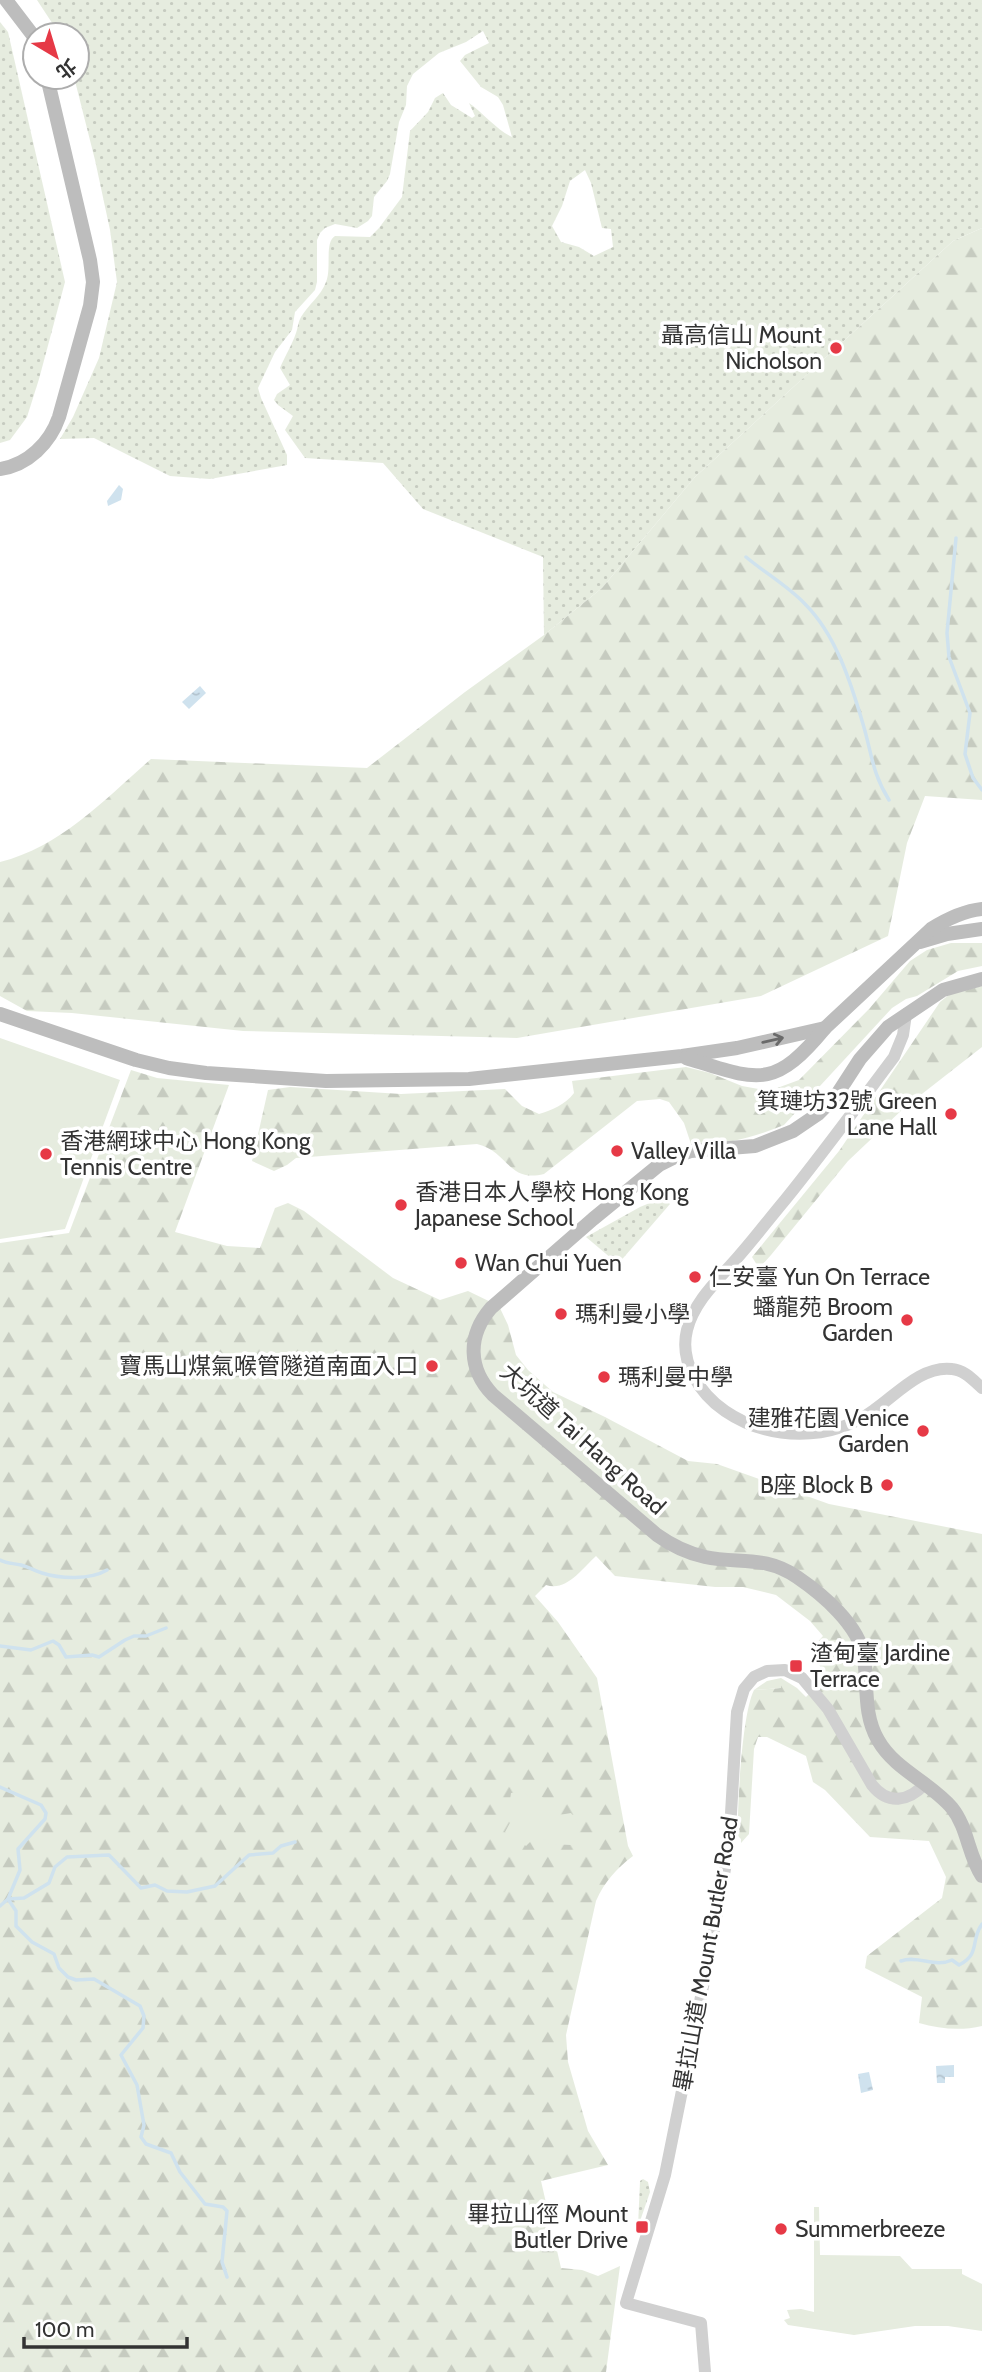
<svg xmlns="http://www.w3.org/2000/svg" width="982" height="2372" viewBox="0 0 982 2372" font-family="Cabin,'Noto Sans TC',sans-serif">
<defs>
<pattern id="grass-dots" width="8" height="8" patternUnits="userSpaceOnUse" patternTransform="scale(1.75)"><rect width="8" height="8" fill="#e6ecdf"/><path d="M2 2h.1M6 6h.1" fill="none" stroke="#c6cbc0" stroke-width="1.8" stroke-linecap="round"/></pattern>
<pattern id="forest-firs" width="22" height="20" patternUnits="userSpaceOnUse" patternTransform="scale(1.75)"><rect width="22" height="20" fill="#e6ecdf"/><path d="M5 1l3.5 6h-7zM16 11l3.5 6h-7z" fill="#c6cbc0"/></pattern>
<pattern id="water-ripples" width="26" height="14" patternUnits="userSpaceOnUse" patternTransform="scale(1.75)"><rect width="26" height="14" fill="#cfe2ee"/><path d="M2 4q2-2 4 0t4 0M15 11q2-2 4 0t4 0" fill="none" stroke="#b2c2cd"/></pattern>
</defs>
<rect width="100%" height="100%" fill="#fff"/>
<g fill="url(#grass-dots)" fill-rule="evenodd">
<path d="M37 0H982V228L953 241 695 477 602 588 544 635 543 557 423 509 383 463 305 458 285 430 293 416 278 405 274 400 277 394 290 385 280 368C285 356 292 345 296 333 298 328 298 322 301 317 308 305 321 296 326 282 332 268 324 243 335 236L370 237 379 228 402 197 410 131 428 112 435 98 443 93 451 105 472 118 475 116 469 103C482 112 498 131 512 137L503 105 498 97 481 87 460 61 465 55 489 43 483 31 466 42 439 53 413 74 407 86 406 105 399 122 390 174 387 181 374 197 372 216 368 221 357 228 335 224 325 228 320 233 317 240V282L315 290 295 312 292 330 275 352 258 388 261 398 287 455V465L210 479 170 476 94 438 60 439 73 417 99 358 117 282 110 230 95 160 74 77H77V35H60ZM585 170 591 183 602 228 611 229 613 247 594 256 579 247 561 242 552 226 562 206 570 181Z"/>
<polygon points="0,22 8,32 65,282 39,379 27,417 10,440 0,443"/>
<polygon points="662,1198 670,1204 618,1264 586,1237 640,1207"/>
<polygon points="643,2179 648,2182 650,2192 638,2227 640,2181"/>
</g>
<g fill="url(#forest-firs)">
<path d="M982 228V800L925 796 907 843 888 936 761 996 517 1038 243 1031 72 1013 27 1011 0 996V862C61 847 105 799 151 759L367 768 465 692 544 635 602 588 695 477 953 241Z"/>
<path d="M951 943H982V966L958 971 917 996 906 999 892 1008 784 1125C754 1137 724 1146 691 1144L684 1123 669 1102 660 1099 637 1101 544 1174C508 1183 508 1151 477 1144L296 1158 287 1165 274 1171 252 1161 268 1090 290 1087 401 1094 505 1089 522 1106 539 1114C552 1110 565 1105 574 1093L572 1081 686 1067 710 1073 742 1086 769 1091 799 1080 869 1009 910 961 927 950Z"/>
<polygon points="982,986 982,1047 904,1108 848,1161 771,1255 763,1264 757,1265 752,1257 839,1151 940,1002 950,994"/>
<path d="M131 1070 157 1078 229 1085 175 1232 227 1246 260 1248 275 1208 288 1203 304 1211 393 1278 440 1300 468 1291 499 1306 508 1325 516 1355 528 1370 553 1392 605 1417 688 1461 717 1464 829 1504 982 1534V2026C961 2031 940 2029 919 2023L922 1997 865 1968 867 1956 942 1898 946 1877 929 1841 870 1837 825 1790 813 1782 806 1756 767 1737H758L754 1749 749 1834 741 1843V1839L738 1836C737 1808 742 1713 754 1690L780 1688 781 1678 797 1688 806 1697 825 1678 812 1648 823 1636 810 1621 776 1595 743 1587H715L615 1576 596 1556C582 1569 566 1592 546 1585L535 1596 558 1622 597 1678 628 1846 633 1856C616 1869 605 1881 596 1901L566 2035 568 2062 588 2131 608 2165 541 2181 561 2268 582 2270 598 2276 620 2266 606 2372H0V1243L69 1233Z"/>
</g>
<g fill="#e6ecdf">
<polygon points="0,1038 120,1080 65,1229 0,1239"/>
<polygon points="781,1678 781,1688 754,1690 767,1681"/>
<path d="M518 1792 524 1793 535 1801 542 1797 557 1807 559 1815 571 1813C580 1825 580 1833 571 1845L549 1844 545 1839 538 1844 532 1840 526 1846 520 1840H513L505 1832 513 1817 510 1800 511 1793Z"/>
<polygon points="814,2207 819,2207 820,2255 900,2256 912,2269 962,2269 962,2274 982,2284 982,2331 948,2326 915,2326 854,2335 788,2325 784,2320 790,2318 787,2310 801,2309 814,2312"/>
</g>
<g fill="url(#water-ripples)">
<polygon points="119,485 123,489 121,500 108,506 107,501"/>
<polygon points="200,686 206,693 189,709 182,702"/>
<polygon points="954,2065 954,2077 945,2077 945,2083 937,2083 936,2066"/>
<polygon points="869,2072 873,2090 861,2093 858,2074"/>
</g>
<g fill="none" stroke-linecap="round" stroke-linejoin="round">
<g stroke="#cfe2ee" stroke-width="3.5">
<polyline points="956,538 947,633 949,657 970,713 965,754 973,778 982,790"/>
<path d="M746 557C765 573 788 586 805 604 836 635 851 683 863 724 872 754 872 773 889 800"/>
<path d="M0 1560C7 1564 13 1563 21 1565 29 1567 35 1571 42 1573 61 1579 90 1580 107 1570"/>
<polyline points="0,1646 31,1650 53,1641 59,1645 66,1657 92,1655 99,1657 125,1640 134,1636 146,1636 166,1628"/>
<polyline points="0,1787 41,1805 46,1813 45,1819 18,1849 20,1870 8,1899 16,1911 16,1926 32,1942 54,1954 59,1968 68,1977 76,1980 94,1979 140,2006 144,2016 143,2028 121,2055 137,2085 144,2125 141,2137 146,2144 171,2153 180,2172 205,2204 223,2207 227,2211 222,2262 227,2277"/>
<polyline points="0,1906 8,1899 24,1898 49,1883 55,1867 67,1857 109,1855 141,1888 155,1885 167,1891 187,1892 215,1886 249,1855 273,1853 281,1846 295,1842"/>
<path d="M901 1961C918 1955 935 1968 952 1960L959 1965C981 1954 970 1940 982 1924"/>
</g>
<g stroke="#d0d0d0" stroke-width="12">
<path d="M906 1014 903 1035 894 1057C858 1105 823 1153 785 1200 769 1219 754 1239 738 1257 719 1279 694 1301 687 1330 679 1362 700 1394 725 1411 769 1441 831 1442 874 1410 896 1395 922 1365 952 1369 964 1370 973 1380 982 1388"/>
<path d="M705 2372 701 2323 626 2303 665 2175 709 1957 729 1847 737 1712 744 1689 754 1677 767 1671 785 1670 802 1678 828 1709 872 1785C888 1805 908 1802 925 1784"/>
</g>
<g stroke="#bdbdbd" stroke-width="14">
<polyline points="6,0 35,38"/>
<path d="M0 469C28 465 50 443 59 417L90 306 93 282 90 260 47 77"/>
<polyline points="920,942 947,934 982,929"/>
<path d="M982 979 943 990 888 1027 860 1059 836 1096 818 1114 793 1131 755 1146 691 1151 677 1156 659 1165 593 1219 491 1308C467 1336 468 1369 493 1395L657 1535C671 1545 687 1553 705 1557 739 1564 765 1555 797 1577 822 1594 859 1625 864 1657 868 1686 863 1714 878 1740 895 1770 930 1782 952 1808 968 1828 968 1855 982 1876"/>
<polyline points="0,1014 136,1060 169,1068 206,1073 326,1081 469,1079 682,1056 737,1048 825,1028"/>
<path d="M686 1058C758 1080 773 1091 825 1028L931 929C947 919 963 911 982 909"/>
</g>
</g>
<defs><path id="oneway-shaft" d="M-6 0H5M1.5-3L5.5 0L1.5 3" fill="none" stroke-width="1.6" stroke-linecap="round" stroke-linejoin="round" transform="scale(1.75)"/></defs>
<use stroke="#6a6a6a" href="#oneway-shaft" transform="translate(773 1040) rotate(-13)"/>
<g fill="#e63946" stroke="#fff" stroke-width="2.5">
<circle cx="836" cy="348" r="7"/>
<circle cx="951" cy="1114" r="7"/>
<circle cx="617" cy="1151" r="7"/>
<circle cx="46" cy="1154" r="7"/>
<circle cx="401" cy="1205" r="7"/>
<circle cx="461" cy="1263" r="7"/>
<circle cx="695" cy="1277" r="7"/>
<circle cx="561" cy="1314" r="7"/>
<circle cx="907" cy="1320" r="7"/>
<circle cx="432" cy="1366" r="7"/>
<circle cx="604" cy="1377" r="7"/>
<circle cx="923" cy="1431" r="7"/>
<circle cx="887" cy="1485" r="7"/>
<rect x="789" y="1659" width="14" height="14" rx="3.5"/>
<rect x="635" y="2220" width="14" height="14" rx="3.5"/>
<circle cx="781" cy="2229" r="7"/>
</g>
<g text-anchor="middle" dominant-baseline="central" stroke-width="7" stroke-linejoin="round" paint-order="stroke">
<g font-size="23" fill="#333" stroke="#fff" text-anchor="start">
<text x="822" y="335" text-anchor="end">聶高信山 Mount<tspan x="822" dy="26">Nicholson</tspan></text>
<text x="937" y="1101" text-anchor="end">箕璉坊32號 Green<tspan x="937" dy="26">Lane Hall</tspan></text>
<text x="60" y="1141">香港網球中心 Hong Kong<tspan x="60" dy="26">Tennis Centre</tspan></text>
<text x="631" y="1151">Valley Villa</text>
<text x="415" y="1192">香港日本人學校 Hong Kong<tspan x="415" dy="26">Japanese School</tspan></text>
<text x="475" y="1263">Wan Chui Yuen</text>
<text x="709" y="1277">仁安臺 Yun On Terrace</text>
<text x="893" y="1307" text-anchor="end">蟠龍苑 Broom<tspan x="893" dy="26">Garden</tspan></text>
<text x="575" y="1314">瑪利曼小學</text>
<text x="418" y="1366" text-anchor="end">寶馬山煤氣喉管隧道南面入口</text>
<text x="618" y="1377">瑪利曼中學</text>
<text x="909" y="1418" text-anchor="end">建雅花園 Venice<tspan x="909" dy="26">Garden</tspan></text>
<text x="873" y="1485" text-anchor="end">B座 Block B</text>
<text x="810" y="1653">渣甸臺 Jardine<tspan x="810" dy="26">Terrace</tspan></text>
<text x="628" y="2214" text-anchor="end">畢拉山徑 Mount<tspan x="628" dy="26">Butler Drive</tspan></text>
<text x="795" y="2229">Summerbreeze</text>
</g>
<g font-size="23" fill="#333" stroke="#fff">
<text transform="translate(583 1439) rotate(42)">大坑道 Tai Hang Road</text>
<text transform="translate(706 1954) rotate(-80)">畢拉山道 Mount Butler Road</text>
</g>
</g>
<g transform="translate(56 56) rotate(142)"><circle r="33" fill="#ffffff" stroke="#adadad" stroke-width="2"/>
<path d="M0-5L12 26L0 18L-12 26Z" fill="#e63946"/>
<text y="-10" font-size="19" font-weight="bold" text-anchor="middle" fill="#333333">北</text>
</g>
<path d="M24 2337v10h163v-10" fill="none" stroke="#333333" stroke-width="3.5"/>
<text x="35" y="2337" font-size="21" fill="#333333" stroke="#ffffff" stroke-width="5" paint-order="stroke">100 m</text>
</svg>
